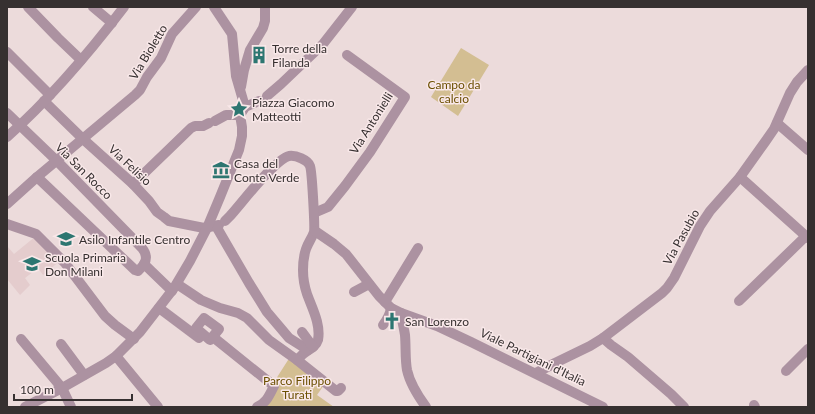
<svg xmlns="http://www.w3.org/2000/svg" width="815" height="414" viewBox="0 0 815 414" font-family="Lato,sans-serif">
<rect width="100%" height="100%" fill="#ecdbdb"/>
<polygon fill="#e4cccd" points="36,236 61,260 43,275 38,268 25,278 30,285 20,295 7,279 7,246 14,254"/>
<g fill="#d3be92">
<polygon points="461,48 489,65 458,116 431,97"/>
<polygon points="290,357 324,385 317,395 334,407 258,407"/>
</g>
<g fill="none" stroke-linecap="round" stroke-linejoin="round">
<g stroke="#ac92a1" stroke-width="10">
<polyline points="28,7 58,38 81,60"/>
<polyline points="93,7 112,23"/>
<polyline points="214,7 232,34 236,76 245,107"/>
<polyline points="7,52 50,95"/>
<polyline points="241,87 244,70 250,50 263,28 265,21 265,7"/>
<polyline points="267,96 281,84 323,44 352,7"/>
<polyline points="44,101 83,139 133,184 149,201 157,212 164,217 169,221 204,228 219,225"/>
<path d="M7 113 57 161 142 248C149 257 146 264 138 271L135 270 37 177"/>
<polyline points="215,121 226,115 240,115"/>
<polyline points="777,123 808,150"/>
<path d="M7 137C51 98 89 53 124 7"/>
<polyline points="740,177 808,238"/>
<polyline points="133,184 191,128 195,126 203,126 209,123"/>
<polyline points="7,204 37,177 135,95 140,90 147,77 161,58 172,34 196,7"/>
<polyline points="314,213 328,207 345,186 370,152 405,97 347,55"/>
<path d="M225 221 230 216C242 203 274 160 289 156 296 155 308 160 310 166 312 171 315 227 314 232 312 238 308 243 306 249 304 255 303 264 303 270 303 276 305 288 307 294 312 308 321 324 318 340 316 347 308 350 303 354 301 356 299 358 297 360"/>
<polyline points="7,224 36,234 65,263 105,316 115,325 134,339"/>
<polyline points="216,226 220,233 249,283 267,312 289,338 308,350"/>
<polyline points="315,231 334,244 346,254 379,296 391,308 401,313 437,326 471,342 603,407"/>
<polyline points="144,264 172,291"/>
<polyline points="177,284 201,300 220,308 238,313 247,318 269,340 297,360 336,391 338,391 341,388"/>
<polyline points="354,292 369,284"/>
<polyline points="739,301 806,236"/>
<polyline points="385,302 418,248"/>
<polyline points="159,308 199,338"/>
<path d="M401 313C402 321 404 328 405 335 406 347 405 359 407 370 410 384 418 396 426 407"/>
<polygon points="204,318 219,329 210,340 196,328"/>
<path d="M383 325C387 320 390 315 391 308"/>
<polyline points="302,332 313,347"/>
<path d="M213 337 274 386C269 396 267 402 257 407"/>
<polyline points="603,338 611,345 628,357 671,394 684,407"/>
<polyline points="21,339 62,388 71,407"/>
<polyline points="61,344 84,375"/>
<polyline points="116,356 158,407"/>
<polyline points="786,371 808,349"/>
<polyline points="536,373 555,363 590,346 603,338 662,293 667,288 674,278 700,226 710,211 740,177 765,142 774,129 790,93 797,82 808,70"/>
<polyline points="754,405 755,407"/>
<polyline points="25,407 62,388 106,363 116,356 140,332 174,288 190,261 207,228 220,197 239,150 242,136 242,127 240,115 245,107 259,101"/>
</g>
</g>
<defs>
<g id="building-bare" transform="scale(1.38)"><path d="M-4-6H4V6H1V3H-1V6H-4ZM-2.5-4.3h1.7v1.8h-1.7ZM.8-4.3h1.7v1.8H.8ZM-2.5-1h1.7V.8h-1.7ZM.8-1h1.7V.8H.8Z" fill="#2d7671" stroke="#f9e8e9" stroke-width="2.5" paint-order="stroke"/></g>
<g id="sight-bare" transform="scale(1.38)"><path d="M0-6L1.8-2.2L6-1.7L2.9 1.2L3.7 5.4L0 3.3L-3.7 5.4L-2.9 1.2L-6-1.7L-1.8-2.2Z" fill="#2d7671" stroke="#f9e8e9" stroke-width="2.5" paint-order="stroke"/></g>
<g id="museum-bare" transform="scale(1.38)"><path d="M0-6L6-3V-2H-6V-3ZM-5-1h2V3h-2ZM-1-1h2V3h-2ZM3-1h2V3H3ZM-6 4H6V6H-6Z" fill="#2d7671" stroke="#f9e8e9" stroke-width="2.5" paint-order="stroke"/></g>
<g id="school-bare" transform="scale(1.38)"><path d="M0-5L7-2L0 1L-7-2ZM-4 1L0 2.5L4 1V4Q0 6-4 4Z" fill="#2d7671" stroke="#f9e8e9" stroke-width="2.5" paint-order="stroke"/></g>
<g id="church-bare" transform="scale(1.38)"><path d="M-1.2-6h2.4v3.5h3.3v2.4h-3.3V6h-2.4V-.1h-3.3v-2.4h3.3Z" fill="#2d7671" stroke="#f9e8e9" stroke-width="2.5" paint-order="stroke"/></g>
</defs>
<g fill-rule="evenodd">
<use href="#building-bare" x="259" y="55"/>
<use href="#sight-bare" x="239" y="109"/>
<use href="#museum-bare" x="221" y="170"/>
<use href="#school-bare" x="66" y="239"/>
<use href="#school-bare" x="32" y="264"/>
<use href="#church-bare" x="392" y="321"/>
</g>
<g text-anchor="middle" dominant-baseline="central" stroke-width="3" stroke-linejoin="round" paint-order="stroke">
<g font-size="12" fill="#363030" stroke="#f9e8e9" text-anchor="start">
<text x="272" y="48">Torre della<tspan x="272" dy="14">Filanda</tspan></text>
<text x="252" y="102">Piazza Giacomo<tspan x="252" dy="14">Matteotti</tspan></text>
<text x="234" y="163">Casa del<tspan x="234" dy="14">Conte Verde</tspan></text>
<text x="79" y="239">Asilo Infantile Centro</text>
<text x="45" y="257">Scuola Primaria<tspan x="45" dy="14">Don Milani</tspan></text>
<text x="405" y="321">San Lorenzo</text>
</g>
<g font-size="12" fill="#363030" stroke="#f9e8e9">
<text transform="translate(148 52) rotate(-59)">Via Bioletto</text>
<text transform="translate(371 123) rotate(-58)">Via Antonielli</text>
<text transform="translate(130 165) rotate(43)">Via Felisio</text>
<text transform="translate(84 171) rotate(45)">Via San Rocco</text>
<text transform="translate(681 237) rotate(-61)">Via Pasubio</text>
<text transform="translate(533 357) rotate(26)">Viale Partigiani d'Italia</text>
</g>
<g font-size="12" fill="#6b4f01" stroke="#f9e8e9">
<text x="454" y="84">Campo da<tspan x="454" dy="14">calcio</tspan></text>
<text x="297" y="380">Parco Filippo<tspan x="297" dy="14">Turati</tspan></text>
</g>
</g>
<rect width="815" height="414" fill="none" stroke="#363030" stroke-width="16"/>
<path d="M14 394v6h118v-6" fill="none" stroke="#363030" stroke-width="2"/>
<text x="20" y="394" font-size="12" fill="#363030" stroke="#f9e8e9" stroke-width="3" paint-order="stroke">100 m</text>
</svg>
